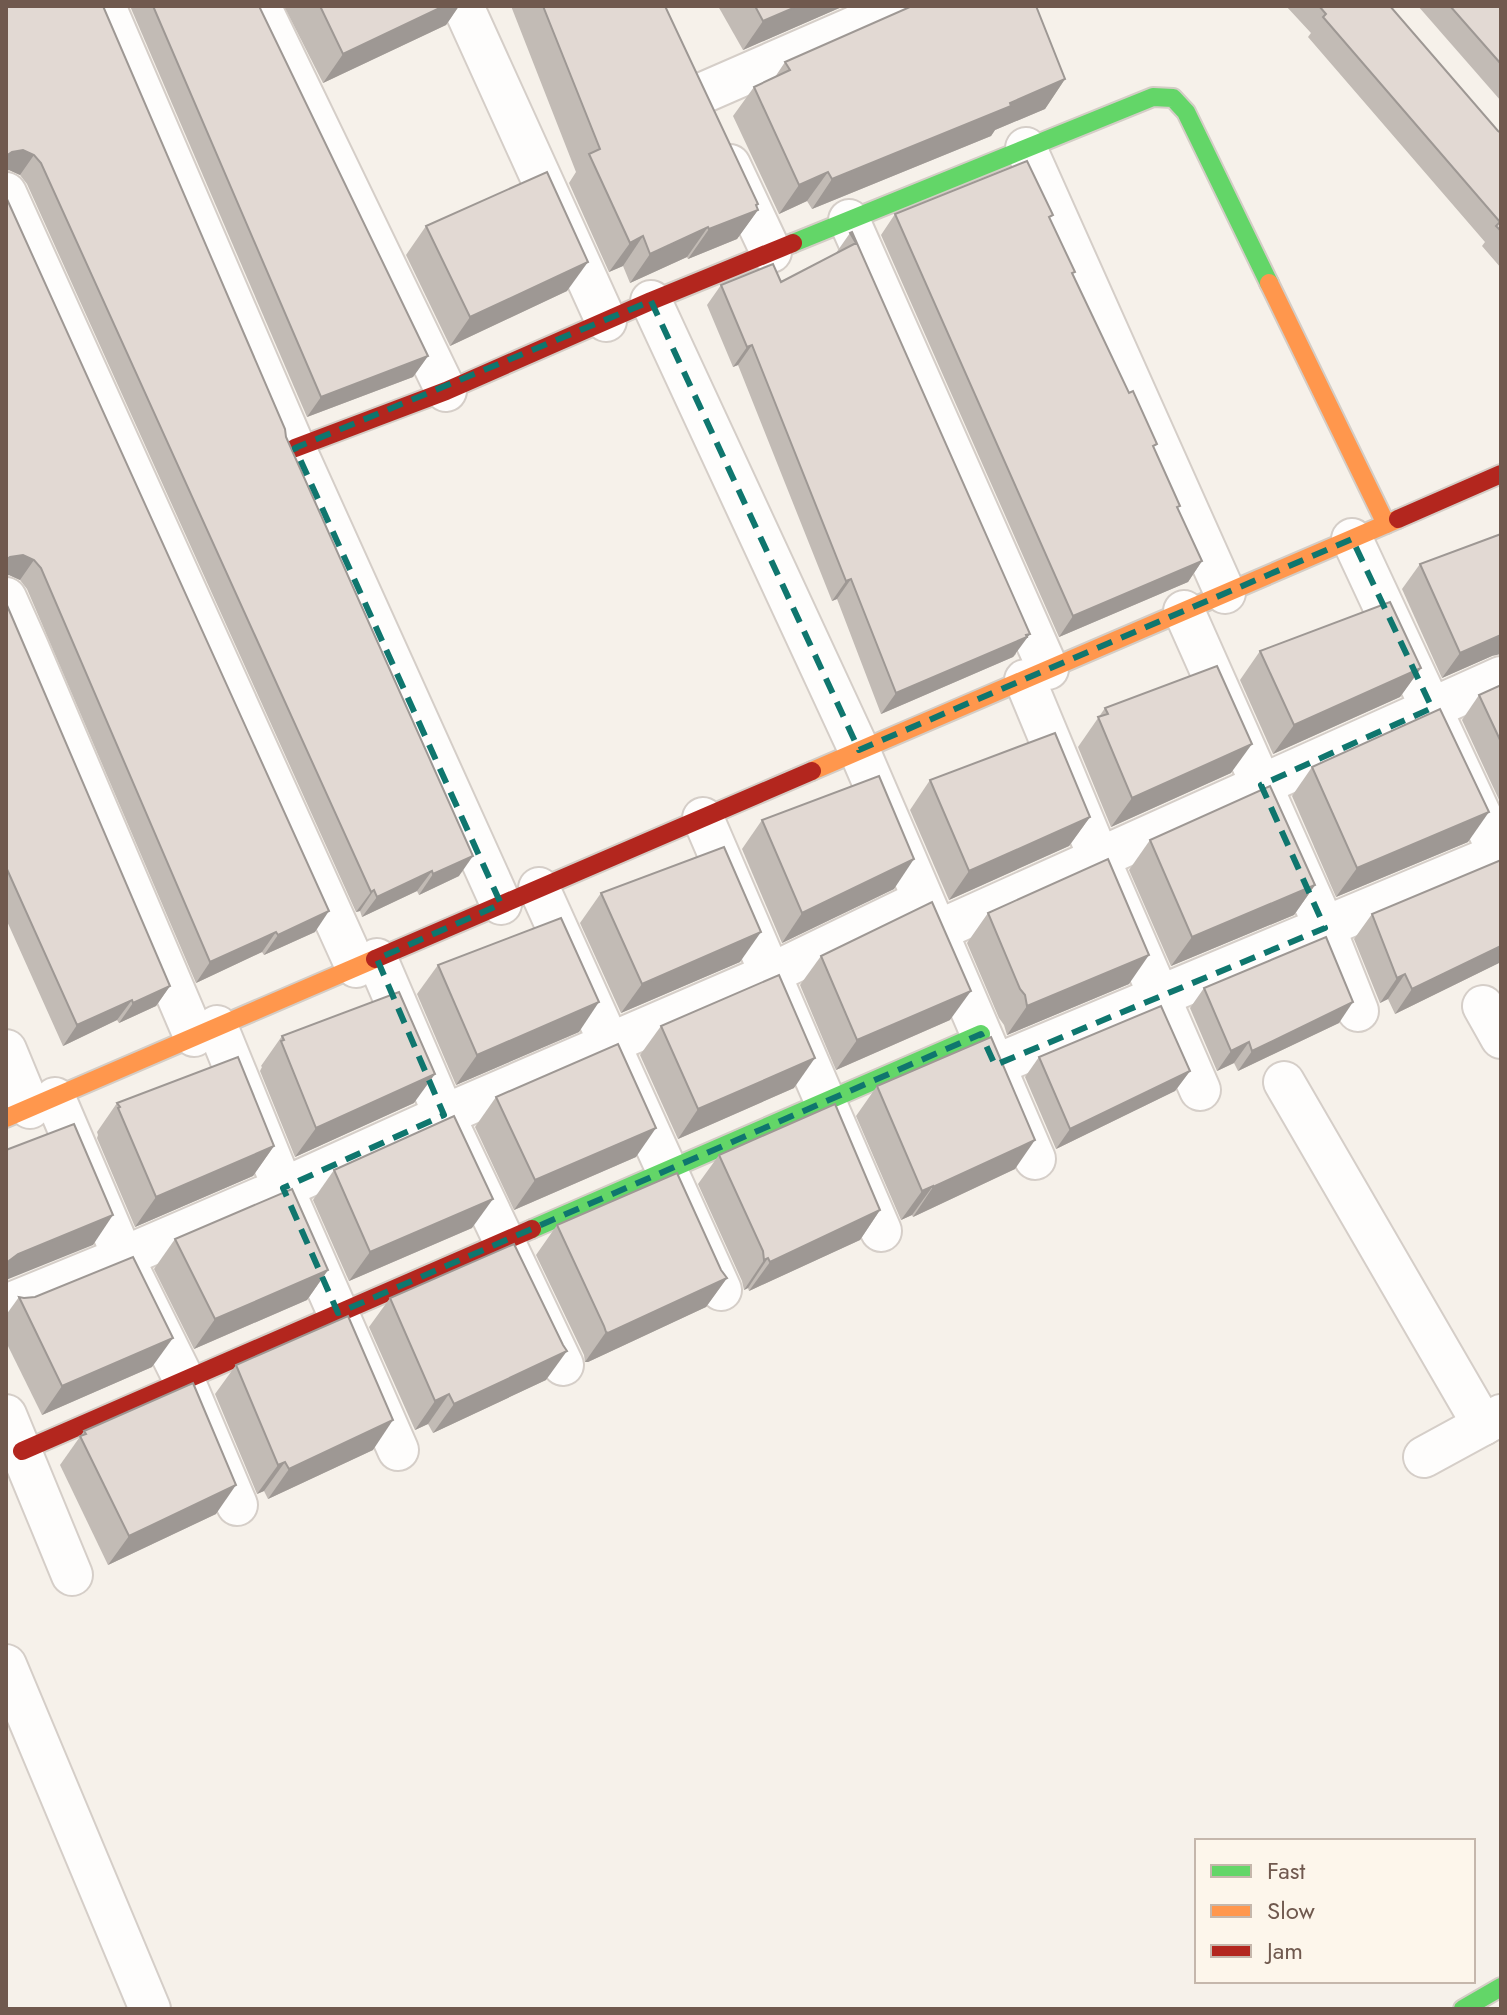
<svg xmlns="http://www.w3.org/2000/svg" width="1507" height="2015" viewBox="0 0 1507 2015" font-family="Jost,sans-serif">
<rect width="100%" height="100%" fill="#f6f1ea"/>
<g fill="none" stroke-linecap="round" stroke-linejoin="round">
<g stroke="#d5cec8" stroke-width="44">
<g id="street">
<polyline points="105,6 295,448 501,904"/>
<polyline points="260,6 446,391"/>
<polyline points="463,6 606,321"/>
<polyline points="698,95 902,6"/>
<polyline points="1026,148 1225,593"/>
<polyline points="730,165 771,252"/>
<polyline points="6,193 356,967"/>
<polyline points="849,220 1048,669"/>
<polyline points="651,301 859,750 1035,1159"/>
<polyline points="1352,539 1499,854"/>
<polyline points="6,598 28,647 194,1036"/>
<polyline points="1184,611 1325,928 1358,1011"/>
<polyline points="1025,680 1099,858 1200,1090"/>
<polyline points="703,818 881,1231"/>
<polyline points="539,888 721,1290"/>
<polyline points="937,931 1501,677"/>
<polyline points="377,959 444,1115 563,1365"/>
<polyline points="1483,1006 1501,1038"/>
<polyline points="217,1026 283,1188 398,1450"/>
<polyline points="6,1050 30,1108"/>
<polyline points="995,1065 1501,853"/>
<polyline points="1284,1082 1483,1425"/>
<polyline points="55,1098 123,1257 184,1380 237,1505"/>
<polyline points="6,1305 123,1257 283,1188 444,1115 770,974 923,900"/>
<polyline points="6,1415 72,1575"/>
<polyline points="1424,1457 1501,1415"/>
<polyline points="6,1665 150,2009"/>
</g>
</g>
<g stroke="#d4cdc6" stroke-width="22">
<g id="fast">
<polyline points="793,243 1153,97 1173,98 1186,112 1269,283"/>
<polyline points="532,1229 981,1034"/>
<polyline points="1463,2009 1501,1987"/>
</g>
</g>
<g stroke="#d4cdc6" stroke-width="22">
<g id="slow">
<polyline points="1269,283 1386,524"/>
<polyline points="812,771 1398,519"/>
<polyline points="6,1118 375,959"/>
</g>
</g>
<g stroke="#d4cdc6" stroke-width="22">
<g id="jam">
<polyline points="295,448 446,391 651,301 793,243"/>
<polyline points="1398,519 1501,474"/>
<polyline points="375,959 812,771"/>
<polyline points="22,1451 532,1229"/>
</g>
</g>
<use href="#street" stroke="#fefdfc" stroke-width="40"/>
<use href="#fast" stroke="#63d668" stroke-width="18"/>
<use href="#slow" stroke="#ff974d" stroke-width="18"/>
<use href="#jam" stroke="#b3261e" stroke-width="18"/>
</g>
<g fill="#c2bbb5">
<polygon points="6,6 286,437 459,876 419,895 417,891 362,917 360,911 356,912 27,184 20,175 9,170 6,171"/>
<polygon points="130,6 259,6 428,356 413,377 307,417"/>
<polygon points="284,6 459,6 446,25 323,83"/>
<polygon points="511,6 665,6 758,204 756,206 758,210 737,239 688,259 687,257 630,283 623,266 609,272 569,183 576,172"/>
<polygon points="718,6 844,6 743,50"/>
<polygon points="1286,6 1390,6 1498,131 1501,133 1501,268 1482,246 1485,242 1308,37 1311,33"/>
<polygon points="1418,6 1501,6 1501,101"/>
<polygon points="785,62 1065,79 1045,109 995,130 991,136 812,209 807,201 779,214 733,116 754,87 775,77"/>
<polygon points="6,197 315,932 264,955 262,952 196,983 27,589 20,580 9,575 6,576"/>
<polygon points="895,214 1050,219 1073,276 1154,448 1178,510 1202,561 1188,582 1059,637 881,235"/>
<polygon points="426,226 567,291 450,346 406,255"/>
<polygon points="852,232 1016,654 1013,657 881,714 837,599 832,601 738,365 733,367 707,305 721,285 781,282 836,253 850,233"/>
<polygon points="1420,564 1492,656 1442,678 1402,589"/>
<polygon points="6,603 170,986 156,1006 119,1023 117,1020 63,1046 6,919"/>
<polygon points="1260,651 1421,668 1400,697 1273,754 1240,680"/>
<polygon points="1501,685 1501,804 1462,720 1479,695"/>
<polygon points="1105,708 1231,773 1111,827 1078,747"/>
<polygon points="1312,767 1468,842 1336,897 1292,796"/>
<polygon points="930,780 1090,817 1069,846 949,900 910,810"/>
<polygon points="762,820 894,889 782,943 742,849"/>
<polygon points="1150,840 1315,885 1294,915 1171,966 1129,870"/>
<polygon points="1501,860 1501,962 1395,1014 1388,999 1380,1003 1354,939 1372,914"/>
<polygon points="601,893 740,962 621,1013 580,923"/>
<polygon points="988,913 1129,984 1007,1035 1004,1025 999,1018 967,943"/>
<polygon points="821,956 950,1020 836,1070 800,985"/>
<polygon points="438,965 579,1032 456,1085 417,994"/>
<polygon points="1204,988 1339,1023 1238,1071 1234,1063 1217,1071 1190,1008"/>
<polygon points="661,1026 794,1088 678,1139 640,1055"/>
<polygon points="282,1036 414,1103 295,1157 260,1071 262,1067 261,1066"/>
<polygon points="1039,1057 1190,1071 1175,1091 1056,1149 1025,1077"/>
<polygon points="877,1086 1015,1169 913,1217 912,1215 901,1220 856,1116"/>
<polygon points="496,1097 636,1157 514,1210 475,1127"/>
<polygon points="117,1103 274,1146 253,1176 135,1227 97,1138 98,1135 97,1132"/>
<polygon points="719,1155 880,1210 860,1240 749,1291 748,1288 744,1290 742,1281 698,1184"/>
<polygon points="334,1170 472,1228 349,1281 313,1200"/>
<polygon points="557,1225 721,1270 727,1278 706,1307 588,1362 585,1362 584,1355 536,1255"/>
<polygon points="175,1239 328,1270 307,1300 194,1349 154,1269"/>
<polygon points="19,1297 152,1367 42,1415 6,1342 6,1315"/>
<polygon points="390,1298 546,1380 433,1433 428,1424 415,1430 369,1327"/>
<polygon points="236,1365 373,1450 268,1499 264,1491 257,1494 215,1394"/>
<polygon points="84,1431 216,1514 108,1565 60,1465"/>
</g>
<g fill="#9e9894">
<polygon points="444,6 459,6 446,25 323,83 343,54"/>
<polygon points="798,6 844,6 743,50 763,21"/>
<polygon points="1065,79 1045,109 995,130 991,136 812,209 832,179"/>
<polygon points="23,150 34,155 20,175 9,170 6,171 6,156 12,152"/>
<polygon points="828,172 807,201 779,214 799,185"/>
<polygon points="758,204 752,212 758,210 737,239 688,259 709,229"/>
<polygon points="708,227 687,257 630,283 650,254"/>
<polygon points="643,236 623,266 609,272 630,243"/>
<polygon points="588,262 567,291 450,346 470,317"/>
<polygon points="752,345 738,365 733,367 747,347"/>
<polygon points="428,356 413,377 307,417 321,397"/>
<polygon points="23,555 34,560 20,580 9,575 6,576 6,560 10,557"/>
<polygon points="1202,561 1188,582 1059,637 1073,616"/>
<polygon points="851,579 837,599 832,601 846,581"/>
<polygon points="1030,634 1013,657 881,714 896,693"/>
<polygon points="1501,635 1501,654 1492,656 1442,678 1460,653"/>
<polygon points="1421,668 1400,697 1273,754 1294,725"/>
<polygon points="1252,744 1231,773 1111,827 1132,798"/>
<polygon points="1489,812 1468,842 1336,897 1357,868"/>
<polygon points="1090,817 1069,846 949,900 969,871"/>
<polygon points="473,856 459,876 419,895 433,874"/>
<polygon points="914,859 894,889 782,943 802,913"/>
<polygon points="432,871 417,891 362,917 377,897"/>
<polygon points="1315,885 1294,915 1171,966 1192,937"/>
<polygon points="374,890 360,911 356,912 371,892"/>
<polygon points="329,911 315,932 264,955 278,935"/>
<polygon points="276,932 262,952 196,983 210,962"/>
<polygon points="761,932 740,962 621,1013 642,984"/>
<polygon points="1501,946 1501,962 1395,1014 1412,989"/>
<polygon points="1149,955 1129,984 1007,1035 1027,1006"/>
<polygon points="1405,974 1388,999 1380,1003 1397,978"/>
<polygon points="170,986 156,1006 119,1023 133,1003"/>
<polygon points="971,991 950,1020 836,1070 857,1040"/>
<polygon points="132,1000 117,1020 63,1046 77,1025"/>
<polygon points="599,1002 579,1032 456,1085 477,1055"/>
<polygon points="1353,1002 1339,1023 1238,1071 1252,1051"/>
<polygon points="1249,1042 1234,1063 1217,1071 1231,1051"/>
<polygon points="815,1058 794,1088 678,1139 698,1109"/>
<polygon points="1190,1071 1175,1091 1056,1149 1070,1129"/>
<polygon points="435,1074 414,1103 295,1157 316,1128"/>
<polygon points="656,1128 636,1157 514,1210 535,1180"/>
<polygon points="1035,1140 1015,1169 913,1217 933,1187"/>
<polygon points="274,1146 253,1176 135,1227 156,1197"/>
<polygon points="933,1186 912,1215 901,1220 922,1191"/>
<polygon points="493,1199 472,1228 349,1281 370,1252"/>
<polygon points="880,1210 860,1240 749,1291 770,1262"/>
<polygon points="113,1215 93,1245 6,1280 6,1265 9,1261 18,1254"/>
<polygon points="768,1258 748,1288 744,1290 764,1260"/>
<polygon points="328,1270 307,1300 194,1349 215,1319"/>
<polygon points="727,1278 706,1307 588,1362 585,1362 606,1332"/>
<polygon points="173,1338 152,1367 42,1415 62,1386"/>
<polygon points="567,1351 546,1380 433,1433 454,1404"/>
<polygon points="449,1394 428,1424 415,1430 435,1401"/>
<polygon points="393,1420 373,1450 268,1499 289,1469"/>
<polygon points="285,1462 264,1491 257,1494 278,1465"/>
<polygon points="236,1485 216,1514 108,1565 129,1536"/>
</g>
<g fill="#e2d9d3" stroke="#9e9894" stroke-width="2">
<polygon points="6,6 103,6 285,429 286,437 473,856 433,874 432,871 377,897 374,890 371,892 41,163 34,155 23,150 12,152 6,156"/>
<polygon points="153,6 259,6 428,356 321,397"/>
<polygon points="320,6 444,6 343,54"/>
<polygon points="543,6 665,6 758,204 756,205 758,210 709,229 708,227 650,254 643,236 630,243 589,154 600,149"/>
<polygon points="755,6 798,6 763,21"/>
<polygon points="912,6 1036,6 1065,79 1010,103 1011,106 832,179 828,172 799,185 754,87 790,70 785,62"/>
<polygon points="1319,6 1390,6 1498,131 1501,133 1501,231 1496,226 1500,222 1323,17 1326,14"/>
<polygon points="1450,6 1501,6 1501,64"/>
<polygon points="1027,161 1053,215 1049,217 1075,272 1072,273 1129,393 1133,391 1157,444 1153,446 1180,506 1177,507 1202,561 1073,616 895,214"/>
<polygon points="547,172 588,262 470,317 426,226"/>
<polygon points="6,197 329,911 278,935 276,932 210,962 41,568 34,560 23,555 10,557 6,560"/>
<polygon points="852,232 1030,634 1026,635 1027,637 896,693 851,579 846,581 752,345 747,347 721,285 773,264 781,282 856,243 850,233"/>
<polygon points="1501,534 1501,635 1460,653 1420,564"/>
<polygon points="1390,602 1421,668 1294,725 1260,651"/>
<polygon points="6,603 170,986 133,1003 132,1000 77,1025 6,867"/>
<polygon points="1217,666 1252,744 1132,798 1098,717 1108,714 1105,708"/>
<polygon points="1501,685 1501,742 1479,695"/>
<polygon points="1440,709 1489,812 1357,868 1312,767"/>
<polygon points="1055,733 1090,817 969,871 930,780"/>
<polygon points="879,776 914,859 802,913 762,820"/>
<polygon points="1270,786 1315,885 1192,937 1150,840"/>
<polygon points="724,847 761,932 642,984 601,893"/>
<polygon points="1108,859 1149,955 1027,1006 1025,995 1020,989 988,913"/>
<polygon points="1501,860 1501,946 1412,989 1405,974 1397,978 1372,914"/>
<polygon points="932,902 971,991 857,1040 821,956"/>
<polygon points="561,918 599,1002 477,1055 438,965"/>
<polygon points="1326,937 1353,1002 1252,1051 1249,1042 1231,1051 1204,988"/>
<polygon points="779,975 815,1058 698,1109 661,1026"/>
<polygon points="399,992 435,1074 316,1128 281,1041 284,1040 282,1036"/>
<polygon points="1161,1006 1190,1071 1070,1129 1039,1057"/>
<polygon points="991,1037 1035,1140 933,1187 933,1186 922,1191 877,1086"/>
<polygon points="618,1044 656,1128 535,1180 496,1097"/>
<polygon points="238,1057 274,1146 156,1197 118,1108 120,1107 117,1103"/>
<polygon points="835,1104 880,1210 770,1262 768,1258 764,1260 763,1251 719,1155"/>
<polygon points="454,1116 493,1199 370,1252 334,1170"/>
<polygon points="74,1124 113,1215 18,1254 9,1261 6,1267 6,1150"/>
<polygon points="677,1173 721,1270 727,1278 608,1333 606,1332 604,1326 557,1225"/>
<polygon points="292,1189 328,1270 215,1319 175,1239"/>
<polygon points="514,1244 563,1345 567,1351 454,1404 449,1394 435,1401 390,1298"/>
<polygon points="133,1257 173,1338 62,1386 19,1297 24,1298 35,1297"/>
<polygon points="348,1316 393,1420 289,1469 285,1462 278,1465 236,1365"/>
<polygon points="193,1383 236,1485 129,1536 80,1436 86,1434 84,1431"/>
</g>
<path fill="none" stroke="#0f766e" stroke-width="6" stroke-dasharray="16 10" stroke-linejoin="round" d="M651 301 859 750 1352 539 1432 708 1261 785 1325 928 995 1065 981 1034 338 1313 283 1188 444 1115 377 959 501 904 295 448Z"/>
<rect width="1507" height="2015" fill="none" stroke="#70594e" stroke-width="16"/>
<rect x="1195" y="1839" width="280" height="144" fill="#fdf6eb" stroke="#c5b7ac" stroke-width="2"/>
<rect x="1211" y="1865" width="40" height="12" fill="#63d668" stroke="#c5b7ac" stroke-width="2"/>
<text x="1267" y="1879" font-size="24" fill="#70594e">Fast</text>
<rect x="1211" y="1905" width="40" height="12" fill="#ff974d" stroke="#c5b7ac" stroke-width="2"/>
<text x="1267" y="1919" font-size="24" fill="#70594e">Slow</text>
<rect x="1211" y="1945" width="40" height="12" fill="#b3261e" stroke="#c5b7ac" stroke-width="2"/>
<text x="1267" y="1959" font-size="24" fill="#70594e">Jam</text>
</svg>
